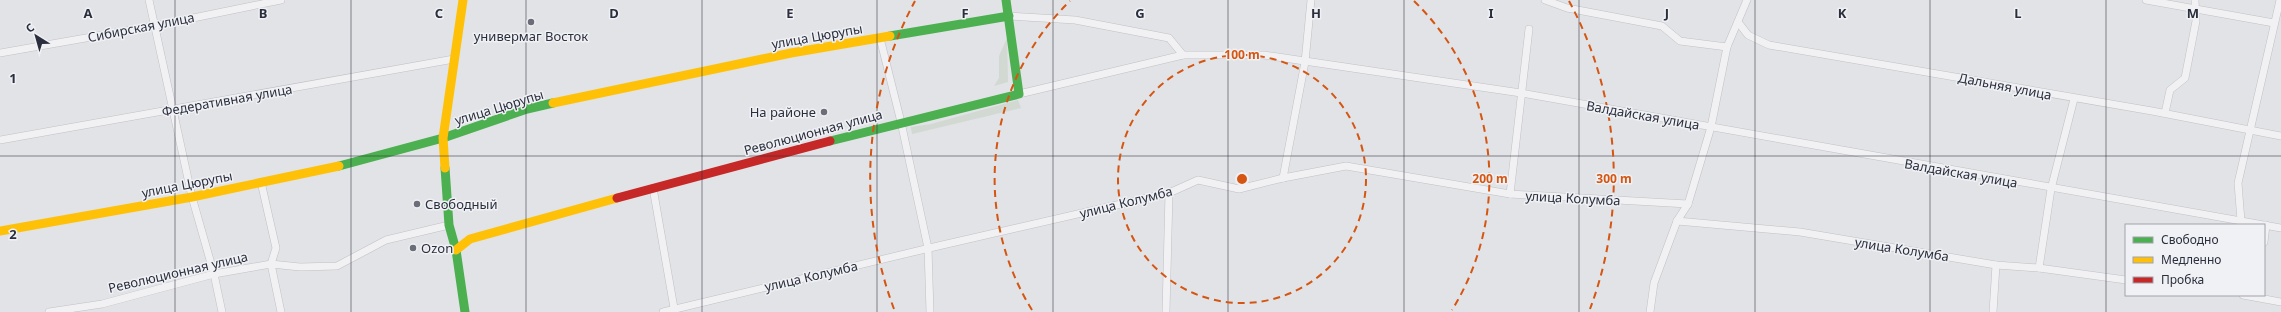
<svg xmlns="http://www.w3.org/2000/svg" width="2281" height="312" viewBox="0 0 2281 312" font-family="'Noto Sans',sans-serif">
<rect width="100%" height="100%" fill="#e1e3e6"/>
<g fill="#d1d9d2">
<polygon points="1007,38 1008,82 994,86 999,78 999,56"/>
<polygon points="1018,100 1021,108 912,134 911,127 931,124"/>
</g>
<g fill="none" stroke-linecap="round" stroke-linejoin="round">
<g stroke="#c0c1c4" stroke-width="8">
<g id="street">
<polyline points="149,0 192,197 214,274 222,312"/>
<polyline points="1545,0 1567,8 1662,26 1680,41 1727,47"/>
<polyline points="2146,0 2274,23"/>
<polyline points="1009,16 1075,20 1169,38 1183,55 1264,55 1521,93 2281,228"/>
<polyline points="1738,22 1748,35 1769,45 2152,111 2281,136"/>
<polyline points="880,38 901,122 928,248 930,312"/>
<polyline points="0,53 154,26 281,0"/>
<polyline points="1019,94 1183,55"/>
<polyline points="2165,113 2170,90 2185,78 2196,21 2195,0"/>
<polyline points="0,140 454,59"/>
<polyline points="1283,178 1305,62 1311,0"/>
<polyline points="261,182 276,248 271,264 281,312"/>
<polyline points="653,188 674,308"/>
<polyline points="1510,194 1529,29"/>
<polyline points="1677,221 1800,232 1996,265 2039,268 2126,280"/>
<polyline points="2241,221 2238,183 2280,0"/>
<polyline points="2264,242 2266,225"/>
<polyline points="2039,268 2051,189 2074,99"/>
<polyline points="2243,295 2281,302"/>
<polyline points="49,312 102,304 214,274 271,264 300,267 337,266 386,240 449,225"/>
<polyline points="663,312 938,246 1169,193 1198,180 1239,189 1283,178 1346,166 1510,194 1688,204"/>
<polyline points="1166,312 1169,193"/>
<polyline points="1650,312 1654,283 1677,221 1688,204 1711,127 1727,47 1747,0"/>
<polyline points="1993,312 1996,265"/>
</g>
</g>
<use href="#street" stroke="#f1f1f3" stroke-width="7"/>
<g stroke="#4caf50" stroke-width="9">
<polyline points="890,36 1009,16"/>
<polyline points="830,141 1019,94 1006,0"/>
<polyline points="339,166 443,138 527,109 553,103"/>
<polyline points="445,168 449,225 456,250 465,312"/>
</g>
<g stroke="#ffc107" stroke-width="9">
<polyline points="553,103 791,53 890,36"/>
<polyline points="445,168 443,138 463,0"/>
<polyline points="0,231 192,197 339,166"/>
<polyline points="456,250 470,239 617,198"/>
</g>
<polyline stroke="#c62828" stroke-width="9" points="617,198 830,141"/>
</g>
<path fill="none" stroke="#2b2f3d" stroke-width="1" stroke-opacity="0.55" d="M175 0V312M351 0V312M526 0V312M702 0V312M877 0V312M1053 0V312M1228 0V312M1404 0V312M1579 0V312M1755 0V312M1930 0V312M2106 0V312M0 156H2281"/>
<g fill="none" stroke="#d55511" stroke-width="2" stroke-dasharray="7 5">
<circle cx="1242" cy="179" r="124"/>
<path d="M1032 310A248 248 0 0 1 1070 1M1414 1A248 248 0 0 1 1452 310"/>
<path d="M894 309A372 372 0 0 1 915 1M1569 1A372 372 0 0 1 1590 309"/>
</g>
<g fill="#6b6e78" stroke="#f0f1f5" stroke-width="1.5">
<circle cx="531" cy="22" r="4"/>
<circle cx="824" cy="112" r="4"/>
<circle cx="417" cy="204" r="4"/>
<circle cx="413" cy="248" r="4"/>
</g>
<g text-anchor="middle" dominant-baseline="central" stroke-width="3" stroke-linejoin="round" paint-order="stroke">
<g font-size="13" fill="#2b2f3d" stroke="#f0f1f5">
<text transform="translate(141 27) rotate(-11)">Сибирская улица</text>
<text transform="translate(817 36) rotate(-10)">улица Цюрупы</text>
<text transform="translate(2005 86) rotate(11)">Дальняя улица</text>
<text transform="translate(227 100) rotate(-10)">Федеративная улица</text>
<text transform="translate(499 107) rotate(-17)">улица Цюрупы</text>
<text transform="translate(1643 115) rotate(10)">Валдайская улица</text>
<text transform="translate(813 132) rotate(-15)">Революционная улица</text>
<text transform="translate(1961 173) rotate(10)">Валдайская улица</text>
<text transform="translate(187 184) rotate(-11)">улица Цюрупы</text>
<text transform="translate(1573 198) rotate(3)">улица Колумба</text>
<text transform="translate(1126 202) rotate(-14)">улица Колумба</text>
<text transform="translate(1902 249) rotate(9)">улица Колумба</text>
<text transform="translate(178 272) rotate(-13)">Революционная улица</text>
<text transform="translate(811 276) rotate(-13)">улица Колумба</text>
</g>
<g font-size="13" fill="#2b2f3d" stroke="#f0f1f5" text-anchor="start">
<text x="531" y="36" text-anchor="middle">универмаг Восток</text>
<text x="816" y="112" text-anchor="end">На районе</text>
<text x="425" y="204">Свободный</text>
<text x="421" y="248">Ozon</text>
</g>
</g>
<g font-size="13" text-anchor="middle" font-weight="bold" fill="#2b2f3d" stroke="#f0f1f5" stroke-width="3" stroke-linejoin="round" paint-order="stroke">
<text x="88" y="18">A</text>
<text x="263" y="18">B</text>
<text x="439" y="18">C</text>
<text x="614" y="18">D</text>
<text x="790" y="18">E</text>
<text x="965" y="18">F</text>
<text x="1140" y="18">G</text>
<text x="1316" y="18">H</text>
<text x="1491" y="18">I</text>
<text x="1667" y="18">J</text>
<text x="1842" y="18">K</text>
<text x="2018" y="18">L</text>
<text x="2193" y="18">M</text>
<text x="13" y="83">1</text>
<text x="13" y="239">2</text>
</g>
<circle cx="1242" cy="179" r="6" fill="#d55511" stroke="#f0f1f5" stroke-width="2"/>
<g font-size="12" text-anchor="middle" font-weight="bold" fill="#d55511" stroke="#f0f1f5" stroke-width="3" stroke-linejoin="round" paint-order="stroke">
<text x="1242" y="59">100 m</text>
<text x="1490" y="183">200 m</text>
<text x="1614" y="183">300 m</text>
</g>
<rect x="2125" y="224" width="140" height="72" fill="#f0f1f5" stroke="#a1a3ab"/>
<rect x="2133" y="237" width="20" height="6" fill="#4caf50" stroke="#a1a3ab"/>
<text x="2161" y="244" font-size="12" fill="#2b2f3d">Свободно</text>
<rect x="2133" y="257" width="20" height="6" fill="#ffc107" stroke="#a1a3ab"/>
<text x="2161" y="264" font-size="12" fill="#2b2f3d">Медленно</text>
<rect x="2133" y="277" width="20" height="6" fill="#c62828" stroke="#a1a3ab"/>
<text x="2161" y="284" font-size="12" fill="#2b2f3d">Пробка</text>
<g transform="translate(36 36) rotate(323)" stroke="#f0f1f5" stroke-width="3" paint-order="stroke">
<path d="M0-3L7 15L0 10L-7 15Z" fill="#2b2f3d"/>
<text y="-6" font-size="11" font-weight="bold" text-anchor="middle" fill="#2b2f3d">С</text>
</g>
</svg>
